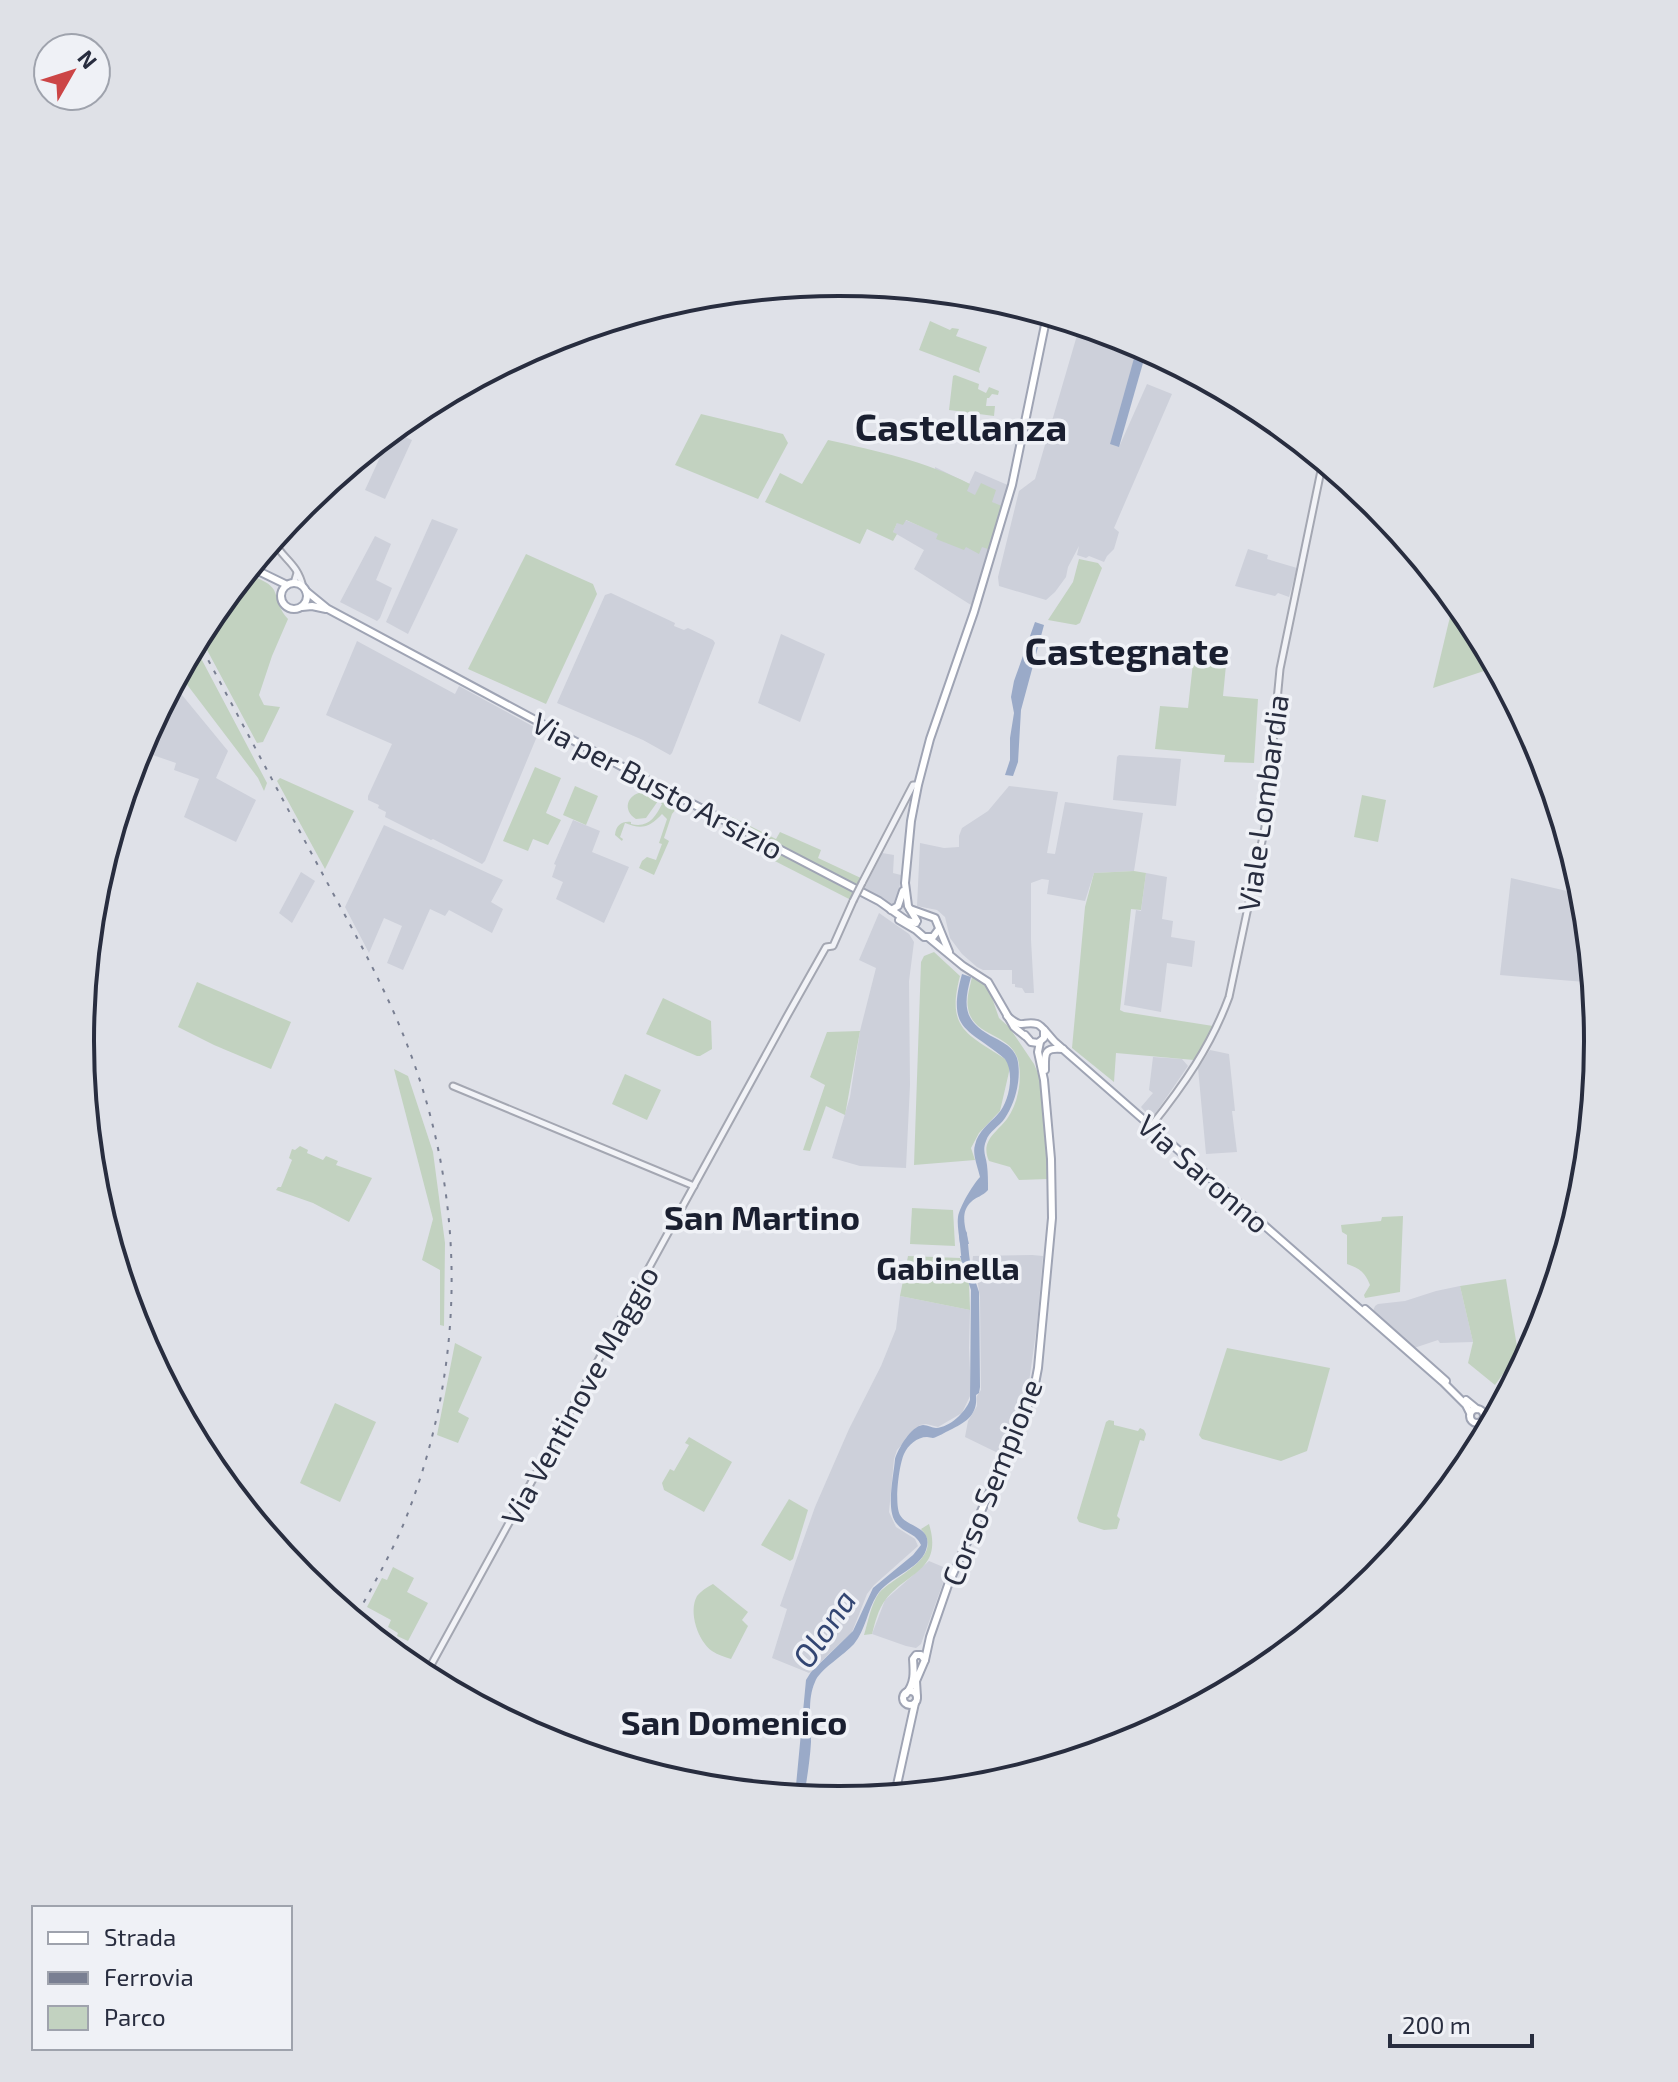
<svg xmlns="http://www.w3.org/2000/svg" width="1678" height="2082" viewBox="0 0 1678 2082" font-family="'Exo 2',sans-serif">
<rect width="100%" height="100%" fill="#dfe1e8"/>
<g fill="#cdd0da">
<polygon points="1080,325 1130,340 1138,344 1119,447 1147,384 1172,394 1114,528 1119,532 1114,549 1107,556 1104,562 1089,556 1086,558 1077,555 1079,546 1068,567 1066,577 1055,592 1046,600 999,586 998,577 1019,491 1035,479"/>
<polygon points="392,431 412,440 385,499 365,490"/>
<polygon points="935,467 969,484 975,471 1010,486 971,605 914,569 924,550 893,532 897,523 905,520 938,533"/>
<polygon points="432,519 458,529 408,634 386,622"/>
<polygon points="375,536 391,544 376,580 392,588 380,618 377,621 340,602"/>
<polygon points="1248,549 1268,555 1267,559 1297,568 1289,597 1278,593 1275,596 1235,586"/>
<polygon points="611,593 675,623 674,626 684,630 688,628 713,640 715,643 672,753 670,755 643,740 557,703 605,595"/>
<polygon points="781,634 825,654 800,722 758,703"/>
<polygon points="357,641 455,694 459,686 536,728 538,734 485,861 482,864 433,839 431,840 385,817 386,812 378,808 379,805 368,800 368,796 392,744 326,715"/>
<polygon points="173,684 228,751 216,778 256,800 236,842 184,817 199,779 174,770 176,763 138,750"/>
<polygon points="1119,755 1181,759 1176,806 1113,800 1117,757"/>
<polygon points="1009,786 1058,792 1047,853 1055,854 1065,802 1143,813 1134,871 1094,873 1085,901 1047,894 1049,880 1042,879 1031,883 1031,940 1034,993 1025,993 1022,988 1015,987 1015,984 1012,984 1012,970 983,970 977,967 962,954 950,938 945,917 937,910 917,906 920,843 944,848 959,847 959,836 962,828 988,811"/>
<polygon points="573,820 600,831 592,852 629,867 604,923 556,899 563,882 552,877 556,865 554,864"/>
<polygon points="384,825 503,880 491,902 503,909 492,933 449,910 445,916 430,909 403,970 387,963 402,926 384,918 369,953 345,907"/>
<polygon points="882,853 894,855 893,873 901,875 898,901 892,905 864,889"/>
<polygon points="301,872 315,881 292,923 279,913"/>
<polygon points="1146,873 1167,877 1162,919 1173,921 1171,937 1195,941 1192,967 1167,963 1161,1012 1124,1005 1136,910 1141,911"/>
<polygon points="1511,878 1584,895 1590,955 1583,957 1585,982 1500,975"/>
<polygon points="879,913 909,934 914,942 909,981 910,1085 906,1168 860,1166 832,1158 850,1097 860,1031 876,968 859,960"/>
<polygon points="1210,1050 1229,1054 1235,1111 1232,1111 1237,1152 1206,1154 1198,1068"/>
<polygon points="1153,1057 1182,1059 1188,1066 1155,1114 1149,1116 1141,1107 1153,1093 1149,1090"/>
<polygon points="1032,1255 1043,1256 1037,1325 1028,1389 1000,1454 965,1437 968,1421 977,1406 977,1396 981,1390 980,1297 977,1278 972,1265 973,1256"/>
<polygon points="1460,1286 1473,1342 1440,1343 1438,1340 1414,1348 1373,1311 1375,1306 1378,1304 1405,1301 1436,1291"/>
<polygon points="900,1296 970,1310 969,1348 971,1394 962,1413 938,1427 926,1424 920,1425 897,1450 894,1459 889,1512 896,1527 915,1539 918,1546 874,1585 867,1594 852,1632 809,1673 772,1658 787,1609 780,1606 815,1507 849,1429 881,1366 896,1329"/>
<polygon points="929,1561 948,1569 921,1644 916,1648 906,1646 872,1634 885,1600"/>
</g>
<g fill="#c2d2c0">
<polygon points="930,321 950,330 952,328 959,329 956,336 987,347 979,369 980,373 919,350"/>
<polygon points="955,375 979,384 978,389 986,393 989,387 999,391 998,395 992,394 989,398 987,398 986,406 995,406 994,416 949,410 953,376"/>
<polygon points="701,414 783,434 788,443 758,499 675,465"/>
<path d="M828 440C877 451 925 461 970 484L967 491 975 495 981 483 996 490 992 502 1002 506 988 549 982 547 979 554 966 547 964 550 936 539 938 534 906 520 903 525 897 523 893 532 897 534 893 541 867 529 860 544 765 502 780 473 802 484Z"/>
<polygon points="526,554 593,584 597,594 546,704 468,669"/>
<polygon points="1079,559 1098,563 1102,568 1080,623 1076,625 1048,620 1073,582"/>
<path d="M245 574C254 577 269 581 274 590 279 601 279 610 288 619L272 656 259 695 264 705 280 707 263 742 257 743 199 635 208 619Z"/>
<polygon points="1454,600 1470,620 1496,667 1433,688"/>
<polygon points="194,645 267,783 264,791 258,778 179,674"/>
<polygon points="1193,663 1226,665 1223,696 1258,699 1254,763 1224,762 1225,755 1155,749 1160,706 1188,708"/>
<polygon points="535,767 561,778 546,813 561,820 548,845 533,839 528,851 503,841"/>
<polygon points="280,778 354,811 325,869 277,781"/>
<polygon points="575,786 598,796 586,825 563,815"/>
<path d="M642 792 676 809 672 814 664 838 669 841 654 875 639 868 642 861 647 857 656 860 662 844 659 843 667 819 662 814C650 827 642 830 625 823L620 837 623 839 622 841 615 835C616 825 622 821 631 822V824C648 828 655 818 662 804L658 801 646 818 636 819C622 810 627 795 642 792Z"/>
<polygon points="1362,795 1386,800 1378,842 1354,837"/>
<polygon points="732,817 776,839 780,832 821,850 818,858 863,879 858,888 731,819"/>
<polygon points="771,848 855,893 851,900 767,857"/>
<polygon points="1134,871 1146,873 1141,910 1131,909 1120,1010 1124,1012 1213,1026 1205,1046 1194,1060 1116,1053 1114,1082 1072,1048 1085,907 1094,873"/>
<path d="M934 952 960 976C946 1029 967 1034 1007 1060L1009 1063V1072L1000 1111 979 1133 971 1148 975 1160 914 1165 921 962 924 956Z"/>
<path d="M972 977 983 983 990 992 999 1018 1009 1027 1034 1064 1040 1078 1048 1179 1019 1180 1010 1167 989 1161C980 1141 996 1133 1007 1119 1017 1105 1022 1083 1019 1065 1015 1032 973 1039 968 1008 966 998 970 987 972 977Z"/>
<polygon points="197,982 291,1022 271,1069 214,1045 178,1027"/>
<polygon points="663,998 711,1021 712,1049 700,1056 697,1056 646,1034"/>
<polygon points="860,1031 845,1115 826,1106 810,1151 803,1150 825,1085 810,1077 827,1032"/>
<polygon points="394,1069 408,1076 433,1152 445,1243 444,1326 440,1325 440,1270 422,1260 433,1219"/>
<polygon points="625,1074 661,1090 647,1120 612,1104"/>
<polygon points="300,1146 308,1150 307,1153 323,1160 326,1156 338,1161 336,1165 372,1178 349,1222 313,1203 276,1190 278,1187 281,1187 292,1160 289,1158 292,1149 295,1150"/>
<polygon points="912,1208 953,1210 955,1246 910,1244"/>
<path d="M1403 1216 1400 1292 1365 1298 1364 1295 1370 1285C1365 1272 1359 1268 1347 1264V1235L1342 1232 1341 1225 1381 1221 1382 1217Z"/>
<polygon points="908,1256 960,1258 969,1284 970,1310 900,1296"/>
<polygon points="1506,1279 1518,1353 1495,1385 1468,1363 1473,1342 1460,1286"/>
<polygon points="455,1343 482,1357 458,1412 469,1418 458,1443 437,1435"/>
<polygon points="1227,1348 1330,1368 1307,1451 1281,1461 1202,1439 1199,1435"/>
<polygon points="335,1403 376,1422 340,1502 300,1483"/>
<polygon points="1109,1420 1114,1421 1114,1425 1138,1431 1140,1428 1144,1430 1146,1434 1144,1441 1140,1440 1117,1516 1120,1519 1117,1529 1104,1530 1079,1522 1077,1518 1106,1422"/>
<polygon points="689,1437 732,1462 704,1512 664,1490 662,1483 670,1469 674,1471 689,1445 685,1443"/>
<polygon points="789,1499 808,1510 793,1559 790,1561 761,1545"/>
<path d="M929 1524C943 1570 909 1571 886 1599 878 1609 875 1623 872 1634L864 1635C868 1622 871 1604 879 1593 894 1576 946 1557 921 1529Z"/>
<polygon points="393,1567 414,1578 407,1592 428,1603 408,1641 397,1636 398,1633 388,1627 391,1620 367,1607 382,1578 387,1580"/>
<path d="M713 1584 748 1612 742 1620 748 1626 731 1659C725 1657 718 1655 712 1651 698 1641 688 1612 697 1596 701 1591 707 1587 713 1584Z"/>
</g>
<g fill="#9aaac8">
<polygon points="1138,344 1147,349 1119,447 1110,444"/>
<polygon points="1035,622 1044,625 1021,710 1018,762 1013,776 1005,775 1010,760 1010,738 1014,713 1011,697 1014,681"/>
<path d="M962 974 971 977C962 1008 965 1023 995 1038 1004 1043 1013 1047 1017 1058 1022 1076 1016 1102 1005 1118 999 1127 989 1131 986 1141 982 1151 986 1156 987 1165 988 1173 988 1182 988 1190 983 1196 976 1197 971 1202 959 1213 966 1230 969 1244L960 1243C959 1235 957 1225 958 1217 960 1206 972 1186 980 1177 978 1167 972 1154 975 1145 978 1131 989 1124 998 1114 1009 1102 1015 1074 1005 1059 969 1028 946 1032 962 974Z"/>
<path d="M960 1256H969L970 1265 979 1292 980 1387 979 1393 976 1395C978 1415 966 1422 950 1430 945 1432 938 1437 933 1438 931 1438 929 1437 927 1437 917 1437 908 1445 904 1454 899 1465 894 1504 900 1515 907 1528 934 1526 926 1550 920 1569 887 1578 877 1595 867 1611 866 1629 854 1644 844 1655 819 1670 815 1682 807 1699 811 1723 811 1742 810 1760 807 1778 804 1797L795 1796 806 1680 811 1672 853 1631 873 1588 913 1555 921 1545C916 1533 904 1533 897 1524 885 1511 894 1475 895 1459 898 1449 911 1426 923 1425 928 1425 932 1428 936 1428 950 1427 965 1413 970 1400L971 1290Z"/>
</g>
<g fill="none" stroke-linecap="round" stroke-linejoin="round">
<polyline stroke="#9aaac8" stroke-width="8" points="963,1234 966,1264"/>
<g stroke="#a4a7b2" stroke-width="9">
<g id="minor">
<path d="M273 540C283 560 297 562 303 587"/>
<polyline points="294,583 297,573"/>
<polyline points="862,883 913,785 918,785"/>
<polyline points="453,1086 694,1186"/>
<path d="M1151 1126C1183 1086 1211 1046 1229 997L1265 827 1280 669 1323 461"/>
<polyline points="425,1676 786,1018 826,947 833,946 853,901"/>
</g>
</g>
<g stroke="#9fa4b4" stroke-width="10">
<g id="major">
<polyline points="250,567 287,585"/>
<circle cx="294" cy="596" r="13"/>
<polyline points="306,591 328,609 662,788 879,901 907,921 916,923"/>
<polyline points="302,607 312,606 326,609"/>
<polyline points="910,909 935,918 949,952"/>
<polyline points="891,910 898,906 903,891"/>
<polyline points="899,920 916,930 924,937 933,937 939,929"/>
<polyline points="917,921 908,906 905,883 911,821 918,785 930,739 974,612 1012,485 1047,315"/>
<polyline points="929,938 963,966 988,982 1014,1027 1025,1036"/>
<path d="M1007 1016C1024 1031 1023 1020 1037 1024 1042 1025 1051 1039 1056 1043L1443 1382 1466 1405 1470 1413"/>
<polyline points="1025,1035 1031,1042 1038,1043 1044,1038 1044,1030"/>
<path d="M1045 1070C1045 1054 1043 1047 1063 1049"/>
<polyline points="1365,1309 1446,1381"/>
<polyline points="1466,1400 1477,1409"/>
<circle cx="1477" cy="1416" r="7"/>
<polyline points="925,1660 930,1637 948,1585 1026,1411 1034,1389 1038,1368 1052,1218 1051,1159 1044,1080 1038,1052 1040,1042"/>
<circle cx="910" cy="1698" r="7"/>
<path d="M906 1694C915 1683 914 1672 913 1659L916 1655H921L925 1660 916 1681 917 1697"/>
<polyline points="895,1794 915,1703"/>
</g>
</g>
<use href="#minor" stroke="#f2f3f7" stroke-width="5"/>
<use href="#major" stroke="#fff" stroke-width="6"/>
<path stroke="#797f92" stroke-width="2" stroke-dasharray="4 8" stroke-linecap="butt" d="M197 639C236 712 275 785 314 858 347 920 383 981 408 1047 467 1200 466 1365 406 1518 392 1553 372 1587 354 1620"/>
<g stroke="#a4a7b2" stroke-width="9" stroke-linecap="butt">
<polyline id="minor-bridge" points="853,901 862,883"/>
</g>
<use href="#minor-bridge" stroke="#f2f3f7" stroke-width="5"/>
</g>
<g text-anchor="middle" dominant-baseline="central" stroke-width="7" stroke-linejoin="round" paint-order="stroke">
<g font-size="30" fill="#282d3f" stroke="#eff1f6">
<text transform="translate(658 785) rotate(28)">Via per Busto Arsizio</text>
<text transform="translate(1262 803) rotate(-82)">Viale Lombardia</text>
<text transform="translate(1204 1173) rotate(41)">Via Saronno</text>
<text transform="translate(579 1395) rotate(-61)">Via Ventinove Maggio</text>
<text transform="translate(991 1482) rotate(-68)">Corso Sempione</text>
</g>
<g font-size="32" font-weight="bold" fill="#1a1f30" stroke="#eff1f6">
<text x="948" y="1267">Gabinella</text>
</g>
<g font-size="32" font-style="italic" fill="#334673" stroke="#eff1f6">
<text transform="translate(823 1628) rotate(-56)">Olona</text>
</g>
<g font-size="34" font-weight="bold" fill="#1a1f30" stroke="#eff1f6">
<text x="762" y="1216">San Martino</text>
<text x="734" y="1721">San Domenico</text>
</g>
<g font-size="38" font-weight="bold" fill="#1a1f30" stroke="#eff1f6">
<text x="961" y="426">Castellanza</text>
<text x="1127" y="650">Castegnate</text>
</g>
</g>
<path d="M0 0H1678V2082H0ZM94 1041a745 745 0 1 1 1490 0a745 745 0 1 1-1490 0Z" fill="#dfe1e7" fill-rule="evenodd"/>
<path fill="none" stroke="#282d3f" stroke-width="4" d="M94 1041a745 745 0 1 1 1490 0a745 745 0 1 1-1490 0Z"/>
<rect x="32" y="1906" width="260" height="144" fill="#eff1f6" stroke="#9fa3ad" stroke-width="2"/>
<rect x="48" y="1932" width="40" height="12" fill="#ffffff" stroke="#9fa3ad" stroke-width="2"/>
<text x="104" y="1946" font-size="24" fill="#282d3f">Strada</text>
<rect x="48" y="1972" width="40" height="12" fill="#797f92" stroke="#9fa3ad" stroke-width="2"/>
<text x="104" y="1986" font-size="24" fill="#282d3f">Ferrovia</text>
<rect x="48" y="2006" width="40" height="24" fill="#c2d2c0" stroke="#9fa3ad" stroke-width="2"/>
<text x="104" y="2026" font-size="24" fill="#282d3f">Parco</text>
<g transform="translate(72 72) rotate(51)"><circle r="38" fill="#eff1f6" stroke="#9fa3ad" stroke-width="2"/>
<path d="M0-6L14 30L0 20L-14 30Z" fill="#cc4546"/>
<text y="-12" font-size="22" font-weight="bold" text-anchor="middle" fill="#282d3f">N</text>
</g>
<path d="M1390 2034v12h142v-12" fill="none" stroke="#282d3f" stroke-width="4"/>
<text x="1402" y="2034" font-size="24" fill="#282d3f" stroke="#eff1f6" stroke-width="6" paint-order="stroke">200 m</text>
</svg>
